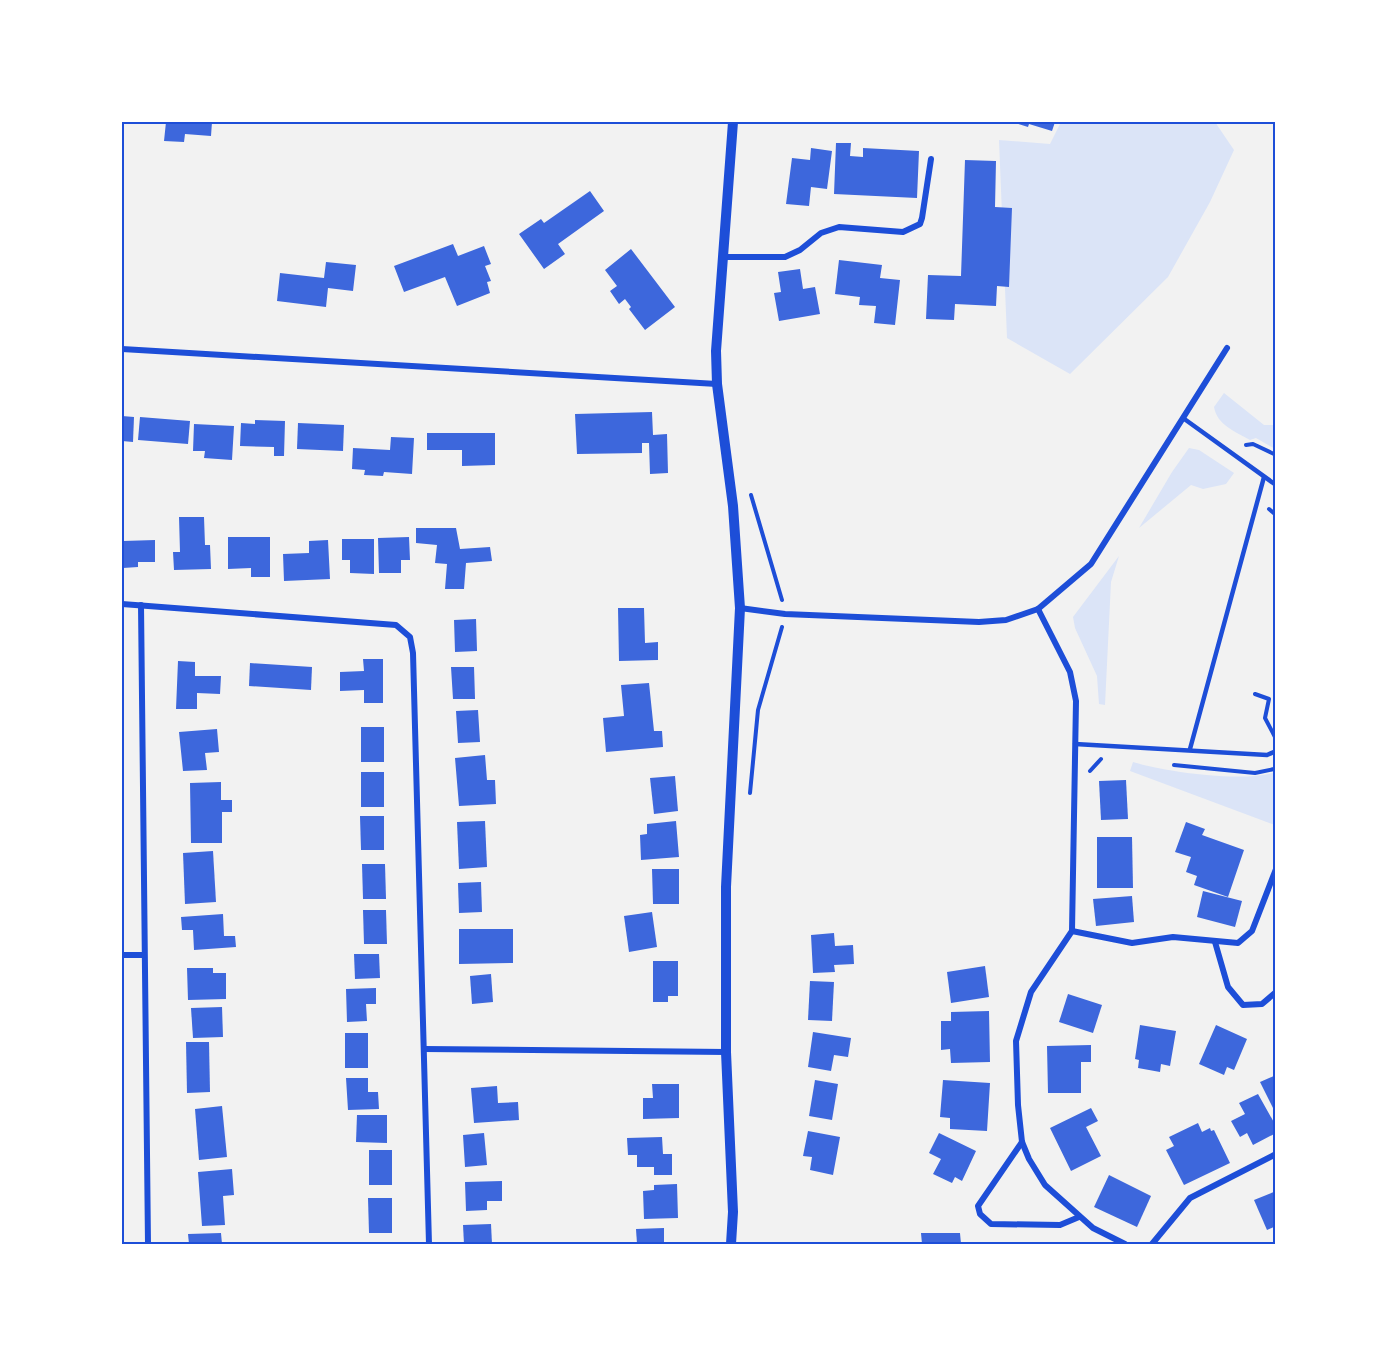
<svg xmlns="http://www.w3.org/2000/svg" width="1397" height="1366" viewBox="0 0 1397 1366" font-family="Inter,sans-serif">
<rect width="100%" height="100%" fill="#f2f2f2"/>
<g fill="#dbe4f7">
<polygon points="1061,122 1215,122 1234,150 1210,202 1168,277 1070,374 1007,338 999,140 1050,144"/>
<path d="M1224 393 1264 425H1275V449L1256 438 1250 440C1236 432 1217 425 1214 407Z"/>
<polygon points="1189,448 1199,450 1234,473 1226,484 1203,489 1191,485 1139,528 1172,472"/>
<polygon points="1119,556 1111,582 1105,705 1099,704 1097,676 1075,628 1073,617"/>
<path d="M1133 762C1166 772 1243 783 1275 772V825L1130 771Z"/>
</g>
<g fill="#3d67dc">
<polygon points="166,122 212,122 211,136 185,134 184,142 164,141"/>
<polygon points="1012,122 1055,122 1052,131 1029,124 1028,127"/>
<polygon points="836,143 851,143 850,156 863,157 863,148 919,151 917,198 834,194"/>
<polygon points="811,148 832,151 827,189 811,187 809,206 786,204 792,158 810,160"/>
<polygon points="965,160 996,161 995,207 1012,208 1009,287 997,286 996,306 955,304 954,320 926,319 928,275 961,276"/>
<polygon points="590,191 604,211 558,244 565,254 544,269 519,234 541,219 544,223"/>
<polygon points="453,244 458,256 484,246 491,264 485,266 491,281 487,282 490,293 457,306 445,277 404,292 394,266"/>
<polygon points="631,249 675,307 645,330 629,309 631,307 625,299 619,304 610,291 617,286 605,270"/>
<polygon points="839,260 882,265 880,278 900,280 895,325 874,323 876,306 859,305 860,297 835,294"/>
<polygon points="326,262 356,265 353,291 328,288 326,307 277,301 280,273 324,278"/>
<polygon points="800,269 803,289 815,287 820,314 779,321 774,293 781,292 778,272"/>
<polygon points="652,412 653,435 667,434 668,473 650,474 649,443 642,443 642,453 577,454 575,414"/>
<polygon points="122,416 134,417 133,442 122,441"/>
<polygon points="140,417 190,421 188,444 138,440"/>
<polygon points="255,420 285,421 284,456 274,456 274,447 240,446 241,423 255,424"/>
<polygon points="298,423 344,425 343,451 297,449"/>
<polygon points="194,424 234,426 232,460 204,458 205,451 193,451"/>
<polygon points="427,433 495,433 495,465 462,466 462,450 427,450"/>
<polygon points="391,437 414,438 412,474 384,472 383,476 364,475 365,470 352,469 353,448 390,450"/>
<polygon points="179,517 204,517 205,545 210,545 211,569 174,570 173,552 180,552"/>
<polygon points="416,528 456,528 460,549 490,547 492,561 466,563 464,589 445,589 447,564 435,563 437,545 416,543"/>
<polygon points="228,537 270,537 270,577 251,577 251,568 228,569"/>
<polygon points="409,537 410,560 401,560 401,573 379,573 378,538"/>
<polygon points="342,539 374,539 374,574 350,573 350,560 342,560"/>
<polygon points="155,540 155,562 138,562 138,567 123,568 123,541"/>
<polygon points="328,540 330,579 284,581 283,554 309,553 309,541"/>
<polygon points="618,608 644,608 645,643 658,642 658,660 619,661"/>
<polygon points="476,619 477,651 455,652 454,620"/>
<polygon points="363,659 383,659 383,703 364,703 364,690 340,691 340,672 364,671"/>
<polygon points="178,661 195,662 195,676 221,676 220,694 197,693 197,709 176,709"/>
<polygon points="250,663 312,667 311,690 249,686"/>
<polygon points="451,667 474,667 475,699 453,699"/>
<polygon points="649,683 654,731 662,731 663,747 606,752 603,718 624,716 621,685"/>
<polygon points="478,710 480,742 458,743 456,711"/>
<rect x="361" y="727" width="23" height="35"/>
<polygon points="217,729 219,752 205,753 207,770 183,771 179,732"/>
<polygon points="485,755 487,780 495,780 496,804 459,806 455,758"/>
<rect x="361" y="772" width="23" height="35"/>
<polygon points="675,776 678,811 654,814 650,778"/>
<polygon points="1126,780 1128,819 1101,820 1099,781"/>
<polygon points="221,782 221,800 232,800 232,812 222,812 222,843 191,843 190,783"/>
<polygon points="360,816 384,816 384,850 361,850"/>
<polygon points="485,821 487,867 459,869 457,822"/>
<polygon points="676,821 679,857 641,860 640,835 647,834 647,824"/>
<polygon points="1186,822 1205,829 1202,835 1244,850 1228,897 1194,885 1197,876 1186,872 1191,857 1175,852"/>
<polygon points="1097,837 1132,837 1133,888 1097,888"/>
<polygon points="213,851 216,902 185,904 183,853"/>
<polygon points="362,864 385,864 386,899 363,899"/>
<polygon points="652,869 679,869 679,904 653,904"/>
<polygon points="481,882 482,912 459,913 458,883"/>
<polygon points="1203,891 1242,901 1235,927 1197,917"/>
<polygon points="1132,896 1134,922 1096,926 1093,899"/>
<polygon points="363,910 386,910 387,944 364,944"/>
<polygon points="652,912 657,947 629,952 624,916"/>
<polygon points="223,914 224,936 235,936 236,947 194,950 193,930 182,930 181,917"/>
<polygon points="459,929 513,929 513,963 459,964"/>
<polygon points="834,933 835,946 853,945 854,964 834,965 835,972 813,973 811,935"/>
<polygon points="354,954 379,954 380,978 355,979"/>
<polygon points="653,961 678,961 678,996 668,996 668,1002 653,1002"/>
<polygon points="985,966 989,997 951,1003 947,972"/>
<polygon points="187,968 213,968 213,973 226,973 226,999 188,1000"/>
<polygon points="491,974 493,1002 472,1004 470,976"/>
<polygon points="810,981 834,982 832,1021 808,1020"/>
<polygon points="376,988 376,1004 366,1004 367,1021 347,1022 346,989"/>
<polygon points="1068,994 1102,1005 1093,1033 1059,1022"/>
<polygon points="222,1007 223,1037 193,1038 191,1008"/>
<polygon points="989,1011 990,1062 951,1063 950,1049 941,1050 941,1021 951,1021 951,1012"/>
<polygon points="1140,1025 1176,1031 1170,1066 1161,1064 1160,1072 1138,1068 1139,1060 1135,1059"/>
<polygon points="1216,1025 1247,1039 1234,1070 1227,1067 1224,1075 1199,1064"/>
<polygon points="813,1032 851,1038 848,1057 834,1055 831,1071 808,1067"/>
<rect x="345" y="1033" width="23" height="35"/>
<polygon points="186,1042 209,1042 210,1092 187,1093"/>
<polygon points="1091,1045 1091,1062 1081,1062 1081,1093 1048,1093 1047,1046"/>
<polygon points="1276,1075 1276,1114 1260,1082"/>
<polygon points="346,1078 368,1078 368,1092 378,1092 379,1109 348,1110"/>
<polygon points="815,1080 838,1084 832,1120 809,1116"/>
<polygon points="943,1080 990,1083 987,1131 950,1129 950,1118 940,1117"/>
<polygon points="652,1084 679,1084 679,1118 643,1119 643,1098 653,1098"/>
<polygon points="497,1086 498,1103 518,1102 519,1120 474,1123 471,1088"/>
<polygon points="1258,1094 1276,1126 1276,1133 1253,1145 1247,1133 1240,1137 1231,1121 1245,1114 1239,1103"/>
<polygon points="222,1106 227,1157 199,1160 195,1109"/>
<polygon points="1091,1108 1098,1121 1086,1127 1101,1156 1071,1171 1050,1128"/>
<polygon points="357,1115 387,1115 387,1143 356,1142"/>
<polygon points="1198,1123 1202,1132 1210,1128 1211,1131 1214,1130 1230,1163 1184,1185 1166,1150 1174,1146 1169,1137"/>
<polygon points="808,1131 840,1137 833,1175 810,1170 812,1157 803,1156"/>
<polygon points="484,1133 487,1165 465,1167 463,1135"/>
<polygon points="939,1133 976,1151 962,1181 955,1177 952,1183 933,1174 941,1159 929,1153"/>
<polygon points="662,1137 663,1154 672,1154 672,1175 654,1175 654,1167 637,1167 637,1155 628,1155 627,1138"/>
<rect x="369" y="1150" width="23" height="35"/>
<polygon points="232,1169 234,1195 223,1196 225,1225 202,1226 198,1172"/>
<polygon points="1109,1175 1151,1196 1137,1227 1094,1207"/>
<polygon points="502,1181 502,1201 487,1201 487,1210 466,1211 465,1182"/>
<polygon points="677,1184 678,1218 644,1219 643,1191 654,1190 654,1185"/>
<polygon points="1276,1191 1276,1226 1267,1230 1254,1200"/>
<polygon points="368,1198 392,1198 392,1233 369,1233"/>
<polygon points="491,1224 492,1244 464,1244 463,1225"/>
<polygon points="664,1228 664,1244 637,1244 636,1229"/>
<polygon points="221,1233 222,1244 189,1244 188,1234"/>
<polygon points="921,1233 960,1233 961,1244 922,1244"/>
</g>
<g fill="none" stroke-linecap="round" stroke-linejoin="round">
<g stroke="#1d4ed8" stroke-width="4">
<polyline points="1246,445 1253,444 1276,455"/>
<polyline points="751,495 782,600"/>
<polyline points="1269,509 1276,515"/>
<polyline points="1255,694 1269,699 1265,718 1275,737"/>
<polyline points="1174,765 1255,773 1274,769"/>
<polyline points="1090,771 1101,759"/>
<polyline points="750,793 758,710 782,627"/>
</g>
<g stroke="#1d4ed8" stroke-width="4.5">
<polyline points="1183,418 1276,485"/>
<polyline points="1075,744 1267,755 1276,751"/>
<polyline points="1190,749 1264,477"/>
</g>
<g stroke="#1d4ed8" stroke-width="6">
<polyline points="722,257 785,257 800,250 821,233 839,227 903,232 920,224 922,218 931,159"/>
<polyline points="122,349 717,384"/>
<polyline points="122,604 396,625 410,637 413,653 429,1244"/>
<polyline points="141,605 148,1244"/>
<polyline points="740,608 785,614 979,622 1006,620 1038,609 1091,564 1227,348"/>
<polyline points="1038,609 1070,672 1076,701 1072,931 1031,992 1016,1041 1018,1105 1022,1142 1029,1159 1045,1185 1093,1228 1125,1244"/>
<polyline points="1072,931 1132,943 1173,937 1238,943 1252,931 1276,869"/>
<polyline points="1215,942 1228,987 1243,1005 1262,1004 1276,992"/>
<polyline points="122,955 144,955"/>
<polyline points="424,1049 726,1052"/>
<polyline points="1022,1142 978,1206 980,1214 991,1224 1060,1225 1079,1217"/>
<polyline points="1152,1244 1190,1198 1276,1154"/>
</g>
<polyline stroke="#1d4ed8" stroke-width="10" points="731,1244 733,1212 726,1052 726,887 740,608 733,506 717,384 716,351 733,122"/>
</g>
<rect width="1397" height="1366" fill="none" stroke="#ffffff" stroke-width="246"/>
<rect x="123" y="123" width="1151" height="1120" fill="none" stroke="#1d4ed8" stroke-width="2"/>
</svg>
